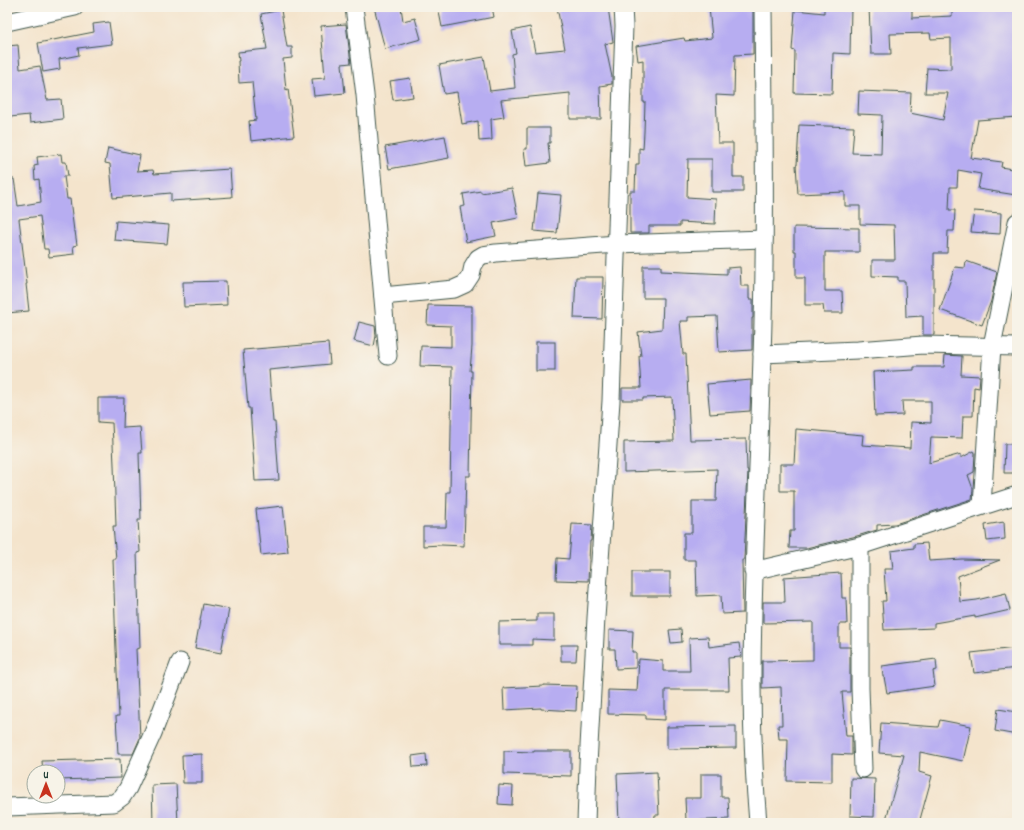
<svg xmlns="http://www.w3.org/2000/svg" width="1024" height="830" viewBox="0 0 1024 830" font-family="Dekko,sans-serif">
<rect width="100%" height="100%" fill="#f7f3e8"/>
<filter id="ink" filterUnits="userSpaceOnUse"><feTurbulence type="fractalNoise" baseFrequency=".025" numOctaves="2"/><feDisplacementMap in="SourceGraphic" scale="8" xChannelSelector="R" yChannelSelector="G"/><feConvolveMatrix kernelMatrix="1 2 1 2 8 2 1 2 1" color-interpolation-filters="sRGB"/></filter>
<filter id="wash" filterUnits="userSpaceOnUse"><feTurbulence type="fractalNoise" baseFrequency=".012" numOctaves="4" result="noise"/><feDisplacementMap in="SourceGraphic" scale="16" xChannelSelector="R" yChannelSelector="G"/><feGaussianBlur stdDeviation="0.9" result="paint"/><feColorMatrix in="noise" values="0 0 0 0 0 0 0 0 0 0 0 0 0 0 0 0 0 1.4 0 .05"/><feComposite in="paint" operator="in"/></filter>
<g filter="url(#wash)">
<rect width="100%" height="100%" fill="#f4e4cc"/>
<g id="blocks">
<g fill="#b7adf1">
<polygon points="374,7 401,7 403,21 415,18 421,39 385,49"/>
<polygon points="438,7 492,7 494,17 442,27"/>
<polygon points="557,7 608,7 613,42 605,44 612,77 612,84 600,86 601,119 570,119 570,93 501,100 504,117 491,119 492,140 479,141 478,121 462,124 457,92 444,94 439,65 484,57 490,91 515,88 512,54 516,53 512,31 530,27 535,52 565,49"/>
<polygon points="709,7 753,7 753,54 735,55 734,96 716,95 718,143 733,143 733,177 743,177 743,192 712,192 712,159 688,159 687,197 716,199 715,224 680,222 680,226 649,226 649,233 630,233 630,191 635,191 636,164 639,164 639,148 643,149 644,132 645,102 643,102 643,60 638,61 636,46 684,38 685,41 712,38"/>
<polygon points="824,7 851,7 850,54 833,53 832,94 794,93 795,51 792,50 795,10 824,13"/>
<polygon points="869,7 912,7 912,18 952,16 952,10 973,9 973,7 1017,7 1017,117 978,120 971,158 1002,162 1001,167 1017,170 1017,186 1016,195 978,189 981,174 958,170 957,187 950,187 949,210 955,210 954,231 948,231 947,253 934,253 934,335 923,335 923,316 906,317 905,281 898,281 898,277 872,276 872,260 895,260 894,225 860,224 860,206 845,206 845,192 798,194 796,165 797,165 799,125 854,127 852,153 881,154 882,115 858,114 859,91 911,93 910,113 943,120 948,93 925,93 927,68 951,69 951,38 931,39 930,33 890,34 891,54 871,54"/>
<polygon points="281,10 287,47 292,47 292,58 283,59 286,90 288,89 294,136 251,141 249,121 256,120 252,82 239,83 238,61 239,61 238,52 267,49 261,14"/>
<polygon points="109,22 112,44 78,48 79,55 59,59 60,69 43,72 38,43 94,32 93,24"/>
<polygon points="346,24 351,63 342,64 345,93 314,96 312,79 325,78 321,26"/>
<polygon points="18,45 20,69 40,66 47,100 61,99 63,119 30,123 29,115 10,117 8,94 7,94 7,46"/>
<polygon points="410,78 413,97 393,100 390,81"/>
<polygon points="527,128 550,128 550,143 548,143 550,163 526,166 524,149 527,149"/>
<polygon points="445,136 449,158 389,169 385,147"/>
<polygon points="108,148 140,155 137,171 153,170 154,174 230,169 232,197 171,201 171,193 113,198 110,164 105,163"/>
<polygon points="61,154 62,162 66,162 68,176 64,176 67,199 70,199 74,231 75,231 77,245 73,246 74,254 49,257 48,249 44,249 40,216 19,219 27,284 26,284 29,311 7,313 7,179 14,179 18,206 41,202 39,179 35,180 34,166 38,165 37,157"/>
<polygon points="512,188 518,218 493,223 496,236 466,242 460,207 465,206 463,194 481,191 481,193"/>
<polygon points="538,193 561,195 557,233 534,231"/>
<polygon points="974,211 1001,213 1000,234 971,232"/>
<polygon points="116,221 169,225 167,244 114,240"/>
<polygon points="794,227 859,228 859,252 825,252 825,291 842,291 843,313 824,313 823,305 805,305 805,278 796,278 796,251 794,251"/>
<polygon points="966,261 997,272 991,301 982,325 940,310 955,267 965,268"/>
<polygon points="643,266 661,266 661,271 727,274 727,268 740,267 741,286 749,286 749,299 753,299 753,318 752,318 752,350 719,352 717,316 688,317 688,321 680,321 683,354 686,354 690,440 746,439 747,470 748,470 744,560 742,560 743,613 722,614 721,595 697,596 696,560 684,560 684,533 692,533 692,501 716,501 717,469 624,472 624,442 674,441 672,397 643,398 643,400 622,400 622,388 641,388 639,356 641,356 638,332 662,329 663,298 643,298"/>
<polygon points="576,277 603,277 602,319 574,318"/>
<polygon points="226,281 227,305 184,307 183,282"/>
<polygon points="428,305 472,306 472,346 470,371 472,371 470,476 466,476 464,546 441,545 423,546 423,527 446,527 447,492 450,492 452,367 420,366 421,346 451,347 451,326 427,325"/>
<polygon points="359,322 375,326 376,336 374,346 354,341"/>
<rect x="536" y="342" width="19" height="29"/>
<polygon points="328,343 330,364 269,370 273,422 275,422 279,480 255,481 250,408 248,408 243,350"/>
<polygon points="945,355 962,356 961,375 980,376 979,388 974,387 973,416 963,416 962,438 931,437 929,463 961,454 961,458 974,451 975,453 974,472 968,475 973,489 972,499 895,524 877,525 877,530 857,536 806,548 789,548 790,531 794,531 794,491 780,491 780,464 794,464 796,429 863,435 862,445 910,448 911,422 931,423 931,401 902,401 903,415 875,416 873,372 914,370 914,367 944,367"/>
<polygon points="751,380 750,411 710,414 707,384"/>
<polygon points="98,398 124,398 123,428 140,427 142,453 139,453 141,520 138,520 140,552 137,553 140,648 136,649 140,738 133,754 118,754 116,716 119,716 116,649 113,559 116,559 113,526 116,526 114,465 112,423 98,422"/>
<polygon points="1005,444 1017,444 1017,473 1004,473"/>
<polygon points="283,506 288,552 261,555 256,509"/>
<polygon points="1004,522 1005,539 987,541 985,525"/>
<polygon points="572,524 592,525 591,541 590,541 588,581 556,580 557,558 569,559"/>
<polygon points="927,543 929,561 962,559 1000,560 958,576 960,602 977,600 1006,593 1010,610 975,618 975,616 934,623 934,628 884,630 882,601 886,601 884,569 893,569 891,551 914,548 914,544"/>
<rect x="632" y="572" width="38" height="24"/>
<polygon points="841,573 842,598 846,598 847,624 839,624 839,647 850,647 850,692 842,692 846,736 852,736 852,755 832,754 832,782 787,781 788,739 779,739 778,725 782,725 781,687 762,688 762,661 813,660 813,622 763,623 763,602 785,602 784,577"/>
<polygon points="203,604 229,609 221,653 195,648"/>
<polygon points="537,614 554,614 554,640 532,639 532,645 499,645 499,622 537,621"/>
<polygon points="681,629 682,642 671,643 669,630"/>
<polygon points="609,630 633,631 632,652 636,652 636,668 616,669 615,649 609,649"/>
<polygon points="708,637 709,647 739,643 741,657 728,658 729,690 665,690 665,720 646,719 646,715 608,714 608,690 637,691 639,659 663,661 663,671 690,671 689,638"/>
<polygon points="561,645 577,645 576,661 561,661"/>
<polygon points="1016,648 1017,668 974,673 971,653"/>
<polygon points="936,659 937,670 933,671 935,686 887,693 884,677 883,677 882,666"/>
<polygon points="543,685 577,686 576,711 541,709 541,708 504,710 503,688 543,686"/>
<polygon points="998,709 1017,712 1017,735 995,731"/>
<polygon points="940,720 971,726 963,761 920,752 919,772 932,776 919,823 885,823 904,755 879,753 881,723 938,727"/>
<polygon points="736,726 736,748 667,749 667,727"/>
<polygon points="504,751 534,752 534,751 571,751 571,776 504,774"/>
<polygon points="202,754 202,783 183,783 182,755"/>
<polygon points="426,754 427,766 413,767 412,756"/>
<polygon points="120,759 121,778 58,780 58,772 43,772 42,761"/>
<polygon points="657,772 659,815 655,815 654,823 619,823 617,774"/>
<polygon points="701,774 721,774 721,797 728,797 729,819 686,821 685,798 701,798"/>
<polygon points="851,778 875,779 874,817 850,816"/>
<polygon points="176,784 178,823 153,823 152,785"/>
<polygon points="499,785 513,786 512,805 498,804"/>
</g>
</g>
</g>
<g filter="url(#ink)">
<use href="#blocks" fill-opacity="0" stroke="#3f564b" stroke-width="1"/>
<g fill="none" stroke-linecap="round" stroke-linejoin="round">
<g stroke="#3f564b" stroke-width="19">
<g id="minor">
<polyline points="354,7 365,95 388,356"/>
<polyline points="7,22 75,7"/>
<polyline points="383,296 454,289 465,284 471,275 473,266 478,258 483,255 496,253 617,244 764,239"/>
<polyline points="762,354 858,350 923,345 1017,347"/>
<polyline points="982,506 992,346 1017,222"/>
<polyline points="860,546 860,688 863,769"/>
<polyline points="753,571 860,546 1017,495"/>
<polyline points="7,807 114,803 122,797 128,788 153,733 180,662"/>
<polyline points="586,823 588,765 596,618 611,401 624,26 623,7"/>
<path d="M758 823C754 777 752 730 752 684 752 574 759 465 762 356 766 240 764 123 763 7"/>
</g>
</g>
<use href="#minor" stroke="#fff" stroke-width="17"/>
</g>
</g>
<rect width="1024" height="830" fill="none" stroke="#f7f3e8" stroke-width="24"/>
<g transform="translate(46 784)"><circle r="19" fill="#f7f3e8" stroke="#a1aaa0"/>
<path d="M0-3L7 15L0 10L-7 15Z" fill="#c8321e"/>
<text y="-6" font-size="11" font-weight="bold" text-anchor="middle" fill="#1f3d34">U</text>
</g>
</svg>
